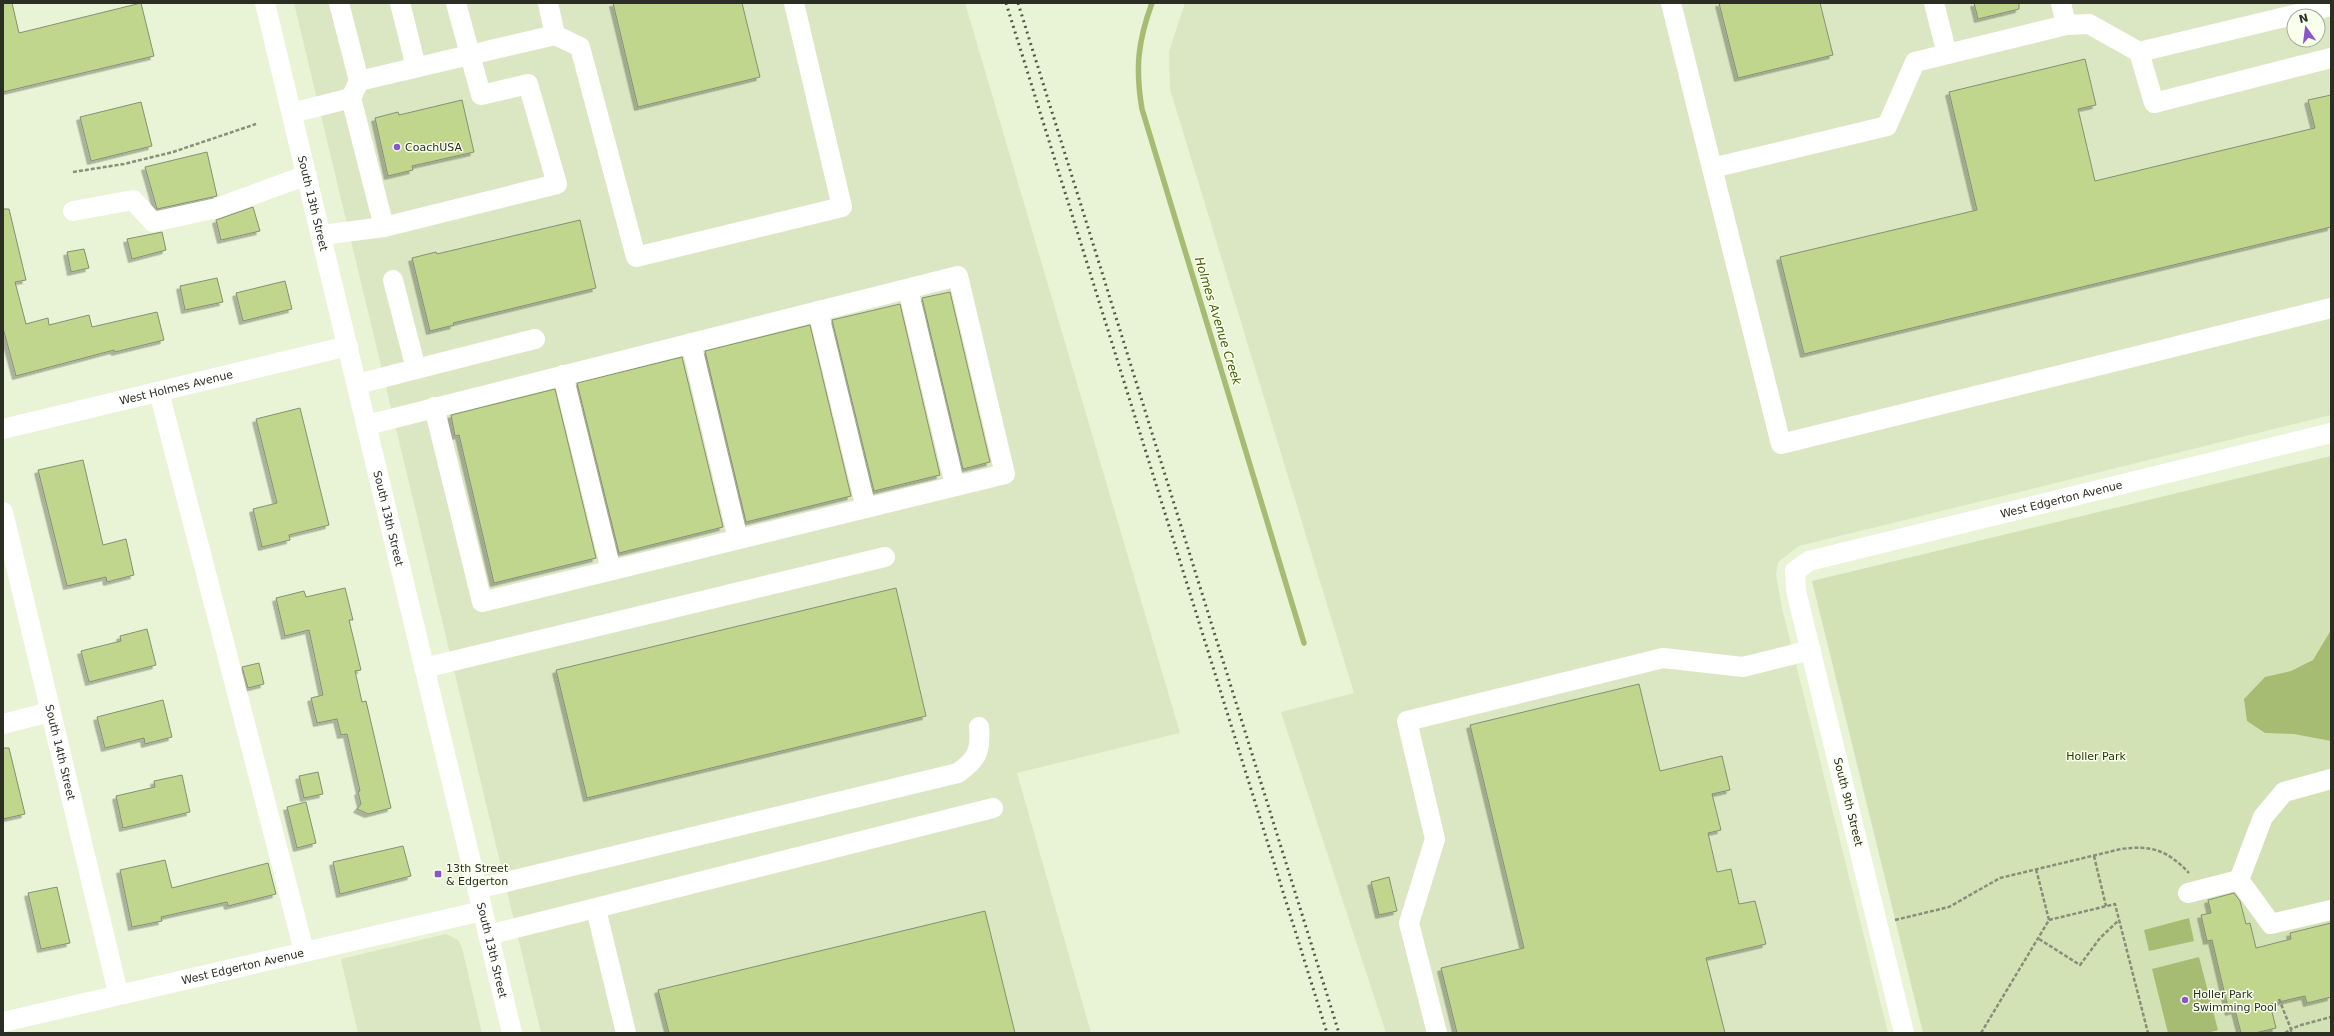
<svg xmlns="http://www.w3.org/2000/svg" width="2334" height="1036" viewBox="0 0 2334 1036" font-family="'DejaVu Sans',sans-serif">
<defs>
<filter id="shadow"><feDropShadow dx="-3.5" dy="3.5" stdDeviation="0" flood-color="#0004"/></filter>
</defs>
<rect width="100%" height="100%" fill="#e9f3d5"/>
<g fill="#dbe7c3" fill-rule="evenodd">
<polygon points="294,3 965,3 1180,733 1017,773 1091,1033 541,1033"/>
<path d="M1185 3H2331V415L1799 546 1778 562 1776 575 1782 608 1888 1033H1386L1281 712 1354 693 1170 89 1169 52ZM2294 16H2318V40H2294Z"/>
<polygon points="446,934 458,940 462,948 482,1033 358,1033 341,959"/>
</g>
<polygon fill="#d3e2b5" points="2331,456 2331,1033 1923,1033 1812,581"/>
<g fill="#a7bc73">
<polygon points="2331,630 2331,741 2294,734 2265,733 2247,721 2244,699 2265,677 2291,671 2313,660"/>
<polygon points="2189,918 2194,941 2149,951 2144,930"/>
<polygon points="2199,957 2218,1030 2207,1033 2168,1033 2152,969"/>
</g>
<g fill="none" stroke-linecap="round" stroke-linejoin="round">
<path stroke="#a7bc73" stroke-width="5.5" d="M1152 3C1138 41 1135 68 1142 109L1304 643"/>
</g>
<g fill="#c0d68c" stroke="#868f74" filter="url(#shadow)">
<polygon points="3,3 12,3 19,33 141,3 154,56 3,92"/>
<polygon points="613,3 742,3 760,77 638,107"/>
<polygon points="1719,3 1820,3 1833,55 1738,78"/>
<polygon points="1974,3 2019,3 2019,9 1978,19"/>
<polygon points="2085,59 2096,105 2078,109 2095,181 2315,128 2308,100 2331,95 2331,227 1804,354 1780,257 1977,210 1949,92"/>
<polygon points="462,100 474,152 412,166 413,170 388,176 375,118 398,112 399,115"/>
<polygon points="141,102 152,146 91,161 80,117"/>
<polygon points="207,152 217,196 157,209 145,167"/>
<polygon points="253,207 260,231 221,240 216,220"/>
<polygon points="3,209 9,209 26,280 15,282 26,324 48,318 49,325 89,315 92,327 157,312 164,340 115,352 114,350 16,376 3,328"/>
<polygon points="580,220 596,288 453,323 454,325 430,331 412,258 436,252 437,254"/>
<polygon points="162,232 166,250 132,259 127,239"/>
<polygon points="84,249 89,268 71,272 67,252"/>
<polygon points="217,278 223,302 185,310 180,286"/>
<polygon points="285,281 292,309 243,321 236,293"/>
<polygon points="950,292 990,462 963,469 922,298"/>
<polygon points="900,304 940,475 874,491 832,320"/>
<polygon points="810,325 851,496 746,522 705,351"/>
<polygon points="682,357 723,527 619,553 577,383"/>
<polygon points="555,389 596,558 494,583 459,435 455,436 451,415"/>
<polygon points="300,408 329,525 289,535 290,540 262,547 253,509 277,503 256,419"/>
<polygon points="83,460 103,545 126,539 134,575 107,582 106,577 67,586 38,470"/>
<polygon points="345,588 353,620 349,620 361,670 355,671 362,702 366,701 391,808 368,814 357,809 361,804 358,792 360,791 347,734 341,735 337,719 317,723 311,698 323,695 309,630 285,636 276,598 304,591 306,597"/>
<polygon points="896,588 926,716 587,798 556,670"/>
<polygon points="147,629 156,665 89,682 81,651 121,641 120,636"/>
<polygon points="259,663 264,684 248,688 242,667"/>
<polygon points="1639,684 1660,771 1722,756 1730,790 1712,794 1721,830 1708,833 1717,872 1731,869 1739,904 1755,901 1766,944 1706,958 1725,1033 1457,1033 1441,968 1524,948 1470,725"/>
<polygon points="163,700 172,737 145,744 144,738 105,748 97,717"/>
<polygon points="3,748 9,748 25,814 3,819"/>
<polygon points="318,772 323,794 304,798 299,776"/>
<polygon points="182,775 190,812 123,828 116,796 155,787 154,781"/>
<polygon points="306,802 316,843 297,848 287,807"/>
<polygon points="403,846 411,876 340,894 333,862"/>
<polygon points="165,860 172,888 268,863 276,894 228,906 227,902 161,917 162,921 132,927 120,870"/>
<polygon points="1389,877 1397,911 1379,915 1371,882"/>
<polygon points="57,887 70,943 41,949 28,893"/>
<polygon points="2234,893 2240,901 2246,924 2250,923 2256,948 2291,939 2290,933 2331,923 2331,997 2307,1003 2305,996 2270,1004 2276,1028 2255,1033 2241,1033 2235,1010 2229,1012 2212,940 2207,941 2201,915 2211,913 2208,900"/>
<polygon points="985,911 1015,1033 669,1033 658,990"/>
</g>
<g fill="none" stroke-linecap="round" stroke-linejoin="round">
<g stroke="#878e79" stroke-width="2.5" stroke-dasharray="4 2" stroke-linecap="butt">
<polyline points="73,172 124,164 173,152 256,124"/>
<polyline points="2094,856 2106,906"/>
<path d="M1895 920 1949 907 2000 878 2121 849C2152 845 2167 850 2189 873"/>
<polyline points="2049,920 2115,904 2148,1033"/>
<polyline points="2039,939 2080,965 2100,938 2119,920"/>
<polyline points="2279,999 2291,1029 2301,1025 2331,1017"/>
<polyline points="1981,1033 2049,920 2036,869"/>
<polyline points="2285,1033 2291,1029 2291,1033"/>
</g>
<g stroke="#fff" stroke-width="20">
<path id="s1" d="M265 3 512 1033"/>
<polyline points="400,3 416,67"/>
<polyline points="548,3 555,35"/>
<polyline points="1671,3 1712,168"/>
<polyline points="1934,3 1947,54"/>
<polyline points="2061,3 2066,25"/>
<polyline points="2331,6 2139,52 2089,24 2066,25 1915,62 1887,126 1712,168 1781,444 2331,308"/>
<polyline points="2139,52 2154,103 2331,58"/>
<polyline points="359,81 555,35 580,47 636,257 842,207 794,3"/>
<polyline points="292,113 351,98"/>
<polyline points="73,211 133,200 153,222 217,208 307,175"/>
<polyline points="384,227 557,184 528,84 481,95 456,3"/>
<polyline points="322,235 384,227 351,98 359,81 339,3"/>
<polyline points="908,289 955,486"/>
<polyline points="818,311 866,508"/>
<polyline points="691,343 738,539"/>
<polyline points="416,369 535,339"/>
<polyline points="563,375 611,570"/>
<polyline points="358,384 416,369 393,280"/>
<polyline points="159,392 304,951"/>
<path d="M367 425C564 374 761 325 958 276L1005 474 482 602 434 407"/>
<path id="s2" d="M3 429 348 346"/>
<path id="s3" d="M3 512 118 993"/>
<polyline points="424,668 885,557"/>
<polyline points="3,724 50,712"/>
<polyline points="2239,880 2263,817 2284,792 2331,779"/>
<path d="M477 889 958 773C977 759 981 752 979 727"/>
<polyline points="2188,893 2239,880 2271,924 2331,910"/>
<polyline points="596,909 626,1033"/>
<polyline points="488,935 993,808"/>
<path id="s4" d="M3 1022 482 911"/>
<polyline points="1437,1033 1409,923 1435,839 1407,721 1663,658 1743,667 1811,650"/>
<path id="s5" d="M1904 1033 1796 591 1795 571 1809 561 2331 433"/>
</g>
<g stroke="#535848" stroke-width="3" stroke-dasharray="2 4" stroke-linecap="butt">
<polyline points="1006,3 1327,1033"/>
<polyline points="1018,3 1339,1033"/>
</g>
</g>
<g fill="#8b54cc" stroke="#f9ffed" stroke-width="1.5">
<circle cx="397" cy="147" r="4"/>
<rect x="434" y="870" width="8" height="8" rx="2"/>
<circle cx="2185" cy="1000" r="4"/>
</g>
<g text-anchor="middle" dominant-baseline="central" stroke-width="3" stroke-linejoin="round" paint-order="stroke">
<g font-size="11" fill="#2b2f23" stroke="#f9ffed" text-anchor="start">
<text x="405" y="147">CoachUSA</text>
<text x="446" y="868">13th Street<tspan x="446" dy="13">&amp; Edgerton</tspan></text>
<text x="2193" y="994">Holler Park<tspan x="2193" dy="13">Swimming Pool</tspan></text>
</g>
<g font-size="11" fill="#2b2f23" stroke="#f9ffed">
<text stroke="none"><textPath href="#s1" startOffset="206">South 13th Street</textPath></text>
<text stroke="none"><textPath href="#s2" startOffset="178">West Holmes Avenue</textPath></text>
<text stroke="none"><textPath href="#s5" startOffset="752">West Edgerton Avenue</textPath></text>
<text stroke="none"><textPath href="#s1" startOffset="530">South 13th Street</textPath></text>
<text stroke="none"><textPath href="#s3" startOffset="247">South 14th Street</textPath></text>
<text transform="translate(1848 802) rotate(76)">South 9th Street</text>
<text stroke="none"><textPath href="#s1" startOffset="974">South 13th Street</textPath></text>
<text stroke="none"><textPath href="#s4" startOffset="246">West Edgerton Avenue</textPath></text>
</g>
<g font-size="11" fill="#2b3800" stroke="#f9ffed">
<text x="2096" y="756">Holler Park</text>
</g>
<g font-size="12" font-style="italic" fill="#475902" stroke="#f9ffed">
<text transform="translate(1218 321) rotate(73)">Holmes Avenue Creek</text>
</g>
</g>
<rect width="2334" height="1036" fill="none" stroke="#2b2f23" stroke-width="8"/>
<g transform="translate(2306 28) rotate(346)"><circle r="19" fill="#f9ffed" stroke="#a7ac9c"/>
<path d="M0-3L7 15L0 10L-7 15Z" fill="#8b54cc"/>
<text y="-6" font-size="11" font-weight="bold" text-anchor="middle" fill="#2b2f23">N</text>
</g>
</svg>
